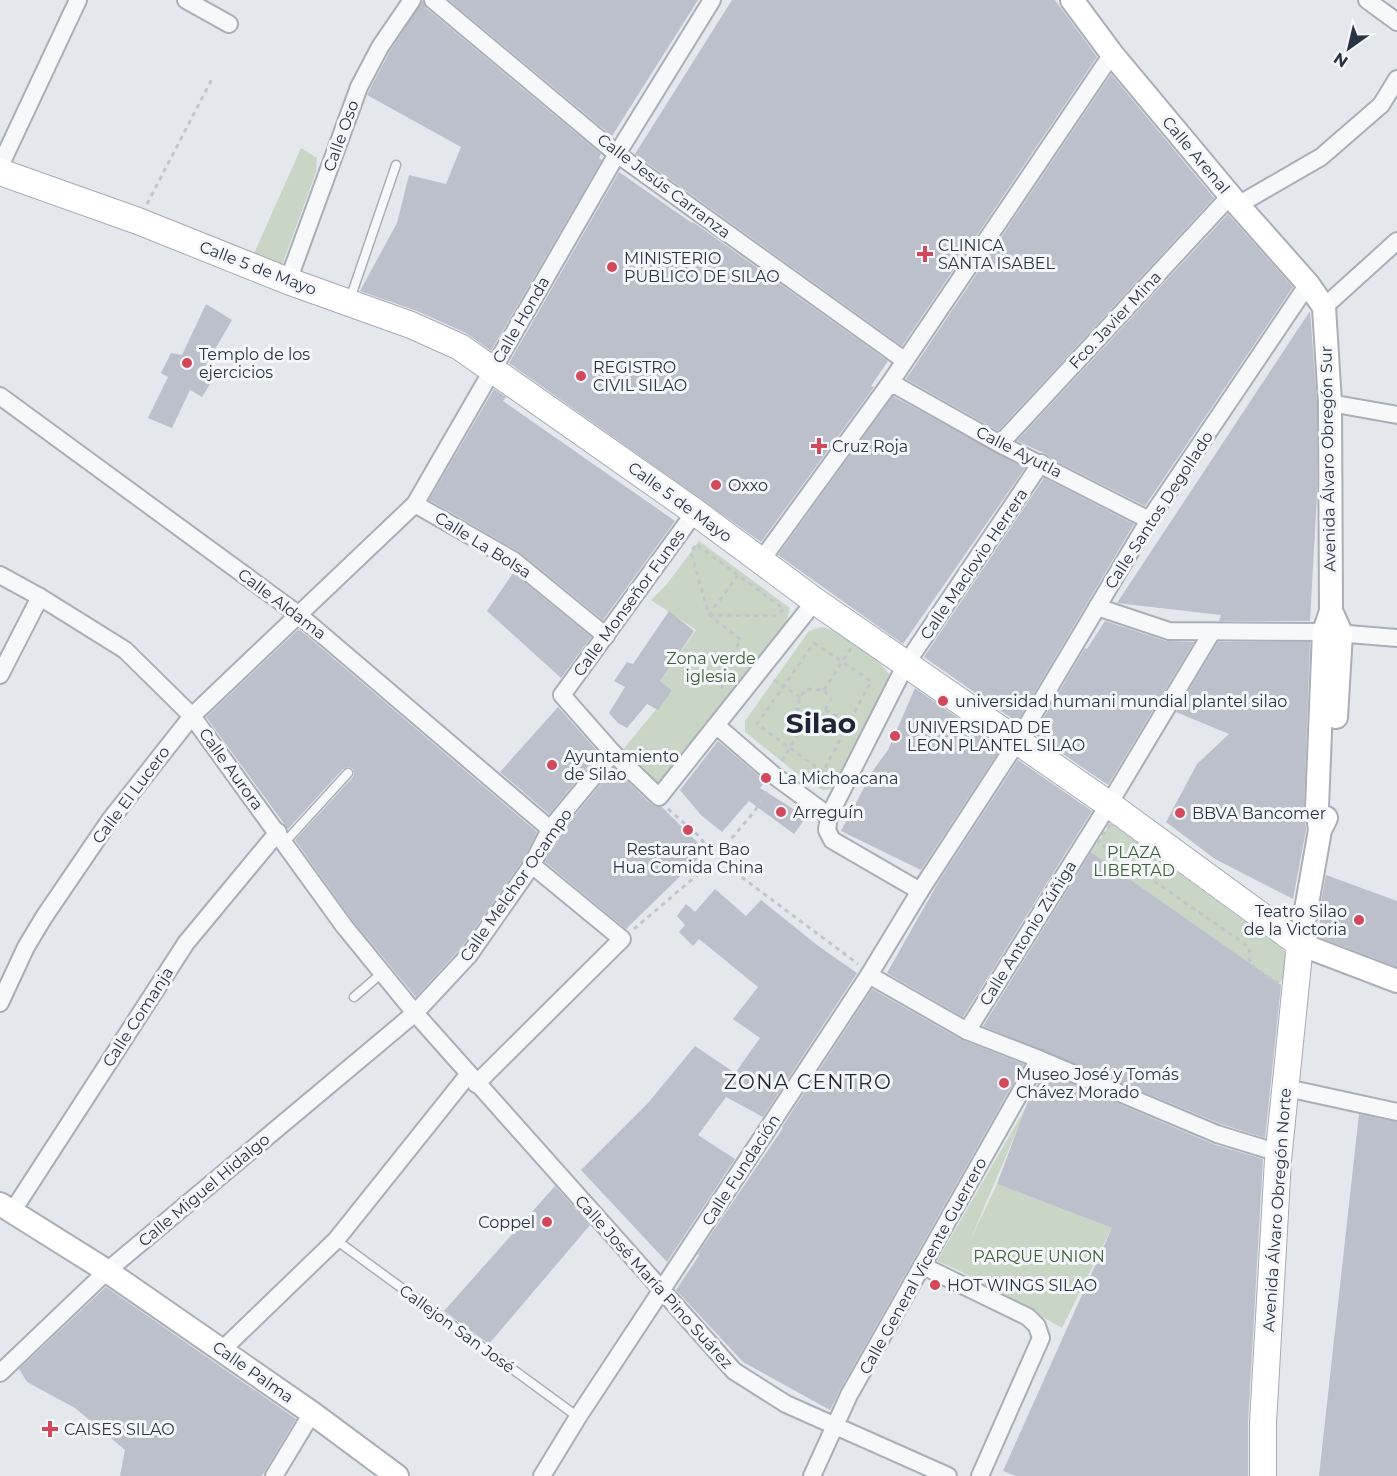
<svg xmlns="http://www.w3.org/2000/svg" width="1397" height="1476" viewBox="0 0 1397 1476" font-family="Montserrat,sans-serif">
<rect width="100%" height="100%" fill="#e4e7ec"/>
<g fill="#c9d6c5">
<polygon points="301,148 317,158 316,172 281,268 252,258"/>
<polygon points="699,541 790,608 784,630 657,788 621,752 672,690 660,681 696,630 651,600 667,584"/>
<path d="M822 627C842 631 880 659 891 677L836 789 823 790 810 784 745 732V721L809 631Z"/>
<path d="M1111 823 1274 939C1290 956 1292 965 1279 984L1091 852Z"/>
<polygon points="1029,1102 969,1243 997,1184 1112,1228 1062,1328 958,1270 937,1261"/>
</g>
<g fill="#bbc0ca">
<polygon points="423,0 426,8 601,154 599,158 602,160 491,351 466,333 417,311 360,291 397,223 409,175 446,184 461,147 367,95 390,51"/>
<polygon points="449,0 698,0 612,136"/>
<polygon points="732,0 1055,0 1097,57 902,346 635,154"/>
<polygon points="1111,74 1214,198 998,431 906,379"/>
<polygon points="619,172 692,223 693,222 888,361 871,386 874,387 761,542 509,363"/>
<polygon points="1228,214 1293,287 1145,506 1050,458 1046,454 1017,441"/>
<polygon points="206,304 232,320 203,370 216,375 202,397 190,390 172,428 148,418 168,377 161,373 171,353 182,355"/>
<polygon points="1310,311 1317,403 1317,495 1310,621 1219,621 1221,615 1117,603"/>
<polygon points="494,389 506,397 503,401 675,521 603,620 518,551 429,500"/>
<polygon points="893,396 1025,468 903,644 778,555"/>
<polygon points="1044,478 1134,524 1017,722 924,657"/>
<polygon points="513,573 591,637 561,678 487,611"/>
<polygon points="669,611 694,631 660,681 672,690 658,710 647,704 627,728 618,723 609,713 625,687 614,681 627,662 633,664"/>
<polygon points="1105,621 1166,641 1194,642 1108,785 1034,734 1085,648 1087,649"/>
<polygon points="299,629 537,832 523,860 461,948 416,997 352,920 295,840 353,777 354,774 353,769 349,767 343,769 288,829 206,717"/>
<polygon points="1218,642 1310,642 1304,806 1306,830 1293,899 1215,859 1166,822 1197,764 1229,734 1176,712"/>
<polygon points="915,688 1001,748 921,870 841,831 874,769 888,750"/>
<polygon points="558,707 599,753 549,814 500,772"/>
<polygon points="718,741 765,781 760,788 806,817 794,834 749,801 722,832 701,815 680,790"/>
<polygon points="1018,760 1092,811 963,1017 887,973 939,881"/>
<polygon points="614,768 652,805 662,807 706,851 626,929 545,862 559,835"/>
<polygon points="1091,852 1281,985 1265,1138 1221,1124 983,1026"/>
<polygon points="1326,875 1397,901 1397,967 1319,937 1321,902"/>
<polygon points="715,889 746,916 761,900 817,945 857,973 763,1117 726,1097 698,1135 735,1159 667,1262 581,1170 648,1103 695,1046 735,1073 760,1038 733,1019 758,987 699,939 693,946 679,932 685,925 677,916 686,904 695,912"/>
<polygon points="872,989 962,1040 1024,1064 840,1390 830,1410 743,1362 676,1290 700,1254 697,1255 783,1128 782,1127"/>
<polygon points="1044,1072 1213,1144 1263,1159 1248,1422 1248,1476 1016,1476 1003,1471 1112,1228 997,1184 1030,1096"/>
<polygon points="1359,1114 1397,1122 1397,1476 1319,1476"/>
<polygon points="555,1186 590,1225 489,1344 444,1311"/>
<polygon points="106,1287 296,1419 262,1476 120,1476 125,1450 75,1408 27,1382 19,1369"/>
</g>
<g fill="none" stroke-linecap="round" stroke-linejoin="round">
<g stroke="#a9aeb7" stroke-width="11">
<g id="lane">
<polyline points="350,299 396,165"/>
<polyline points="285,842 348,773"/>
<polyline points="354,997 382,973"/>
<polyline points="336,1240 578,1417"/>
</g>
</g>
<g stroke="#a9aeb7" stroke-width="20">
<g id="street">
<polyline points="186,0 229,24"/>
<polyline points="433,0 617,154 904,360"/>
<polyline points="1367,0 1397,22"/>
<polyline points="0,166 78,0"/>
<polyline points="1238,205 1321,157 1381,105 1397,79"/>
<polyline points="288,281 359,87 380,47 412,0"/>
<polyline points="1324,307 1397,241"/>
<polyline points="888,386 897,386 1000,444 1149,520"/>
<polyline points="0,396 299,615 550,829"/>
<polyline points="1330,403 1397,415"/>
<polyline points="1000,444 1230,196"/>
<polyline points="415,504 513,560 606,636"/>
<polyline points="695,512 562,695 613,753 659,797 815,601"/>
<polyline points="760,562 888,386 1112,54"/>
<polyline points="0,575 40,597 125,650 192,716 344,926 415,1013 734,1371 786,1404 948,1476"/>
<polyline points="1097,607 1169,631 1324,632 1397,638"/>
<polyline points="0,675 40,597"/>
<polyline points="717,726 776,777 829,816 827,830 832,840 920,891"/>
<polyline points="829,816 906,664 1041,463"/>
<polyline points="869,975 967,1031 1039,1059 1217,1134 1279,1153"/>
<polyline points="0,1003 26,947 44,917 110,820 192,716 415,504 617,154 712,0"/>
<polyline points="967,1031 1109,804 1212,632"/>
<polyline points="476,1084 622,939 532,865"/>
<polyline points="1287,1088 1397,1112"/>
<polyline points="12,1212 186,943 278,832"/>
<polyline points="923,1266 1028,1317 1037,1326 1041,1338 980,1476"/>
<polyline points="222,1350 336,1240 468,1075"/>
<polyline points="0,1373 107,1271 415,1013 469,955 532,865 550,829 613,753"/>
<polyline points="274,1476 312,1413"/>
<polyline points="542,1476 578,1417 869,975 920,891 1017,742 1149,520 1308,284"/>
<polyline points="812,1476 849,1395 1039,1059"/>
</g>
</g>
<g stroke="#a9aeb7" stroke-width="26">
<g id="secondary">
<polyline points="1072,0 1112,54 1238,205 1308,284 1324,307 1330,403 1331,611 1324,632 1317,807 1320,830"/>
<polyline points="1331,611 1341,633 1336,717"/>
<polyline points="1326,818 1320,830 1300,944 1397,981"/>
<polyline points="0,1204 107,1271 312,1413 397,1476"/>
</g>
</g>
<g stroke="#a3abb8" stroke-width="28">
<polyline id="primary" points="0,172 138,221 288,281 411,325 460,347 695,512 815,601 1114,808 1300,944 1278,1160 1263,1423 1263,1476"/>
</g>
<g stroke="#c2c5cb" stroke-width="3" stroke-dasharray="4.5 4.5" stroke-linecap="butt">
<polyline points="147,204 213,77"/>
<path d="M709 615 775 616 784 609 696 544 691 552 709 615 741 640C729 657 724 672 721 694"/>
<polyline points="709,615 738,575"/>
<polygon points="814,643 871,681 823,772 757,724"/>
<polyline points="774,680 800,697"/>
<polygon points="807,689 824,690 831,699 825,710 818,718 808,717 797,709 800,697"/>
<polyline points="824,690 851,648"/>
<polyline points="825,710 859,727"/>
<polyline points="782,761 808,717"/>
<polyline points="668,809 700,837 710,852 706,857 710,864"/>
<polygon points="1111,823 1274,939 1286,952 1289,991 1250,964 1249,947 1098,842"/>
<polyline points="710,852 714,849 720,852"/>
<polyline points="720,861 858,964"/>
<polyline points="720,861 720,852 754,812 769,788"/>
<polyline points="710,864 714,866 720,861"/>
<polyline points="634,929 710,864"/>
</g>
<use href="#lane" stroke="#f7f8fa" stroke-width="8"/>
<use href="#street" stroke="#f7f8fa" stroke-width="16"/>
<use href="#secondary" stroke="#fff" stroke-width="22"/>
<use href="#primary" stroke="#fff" stroke-width="26"/>
</g>
<g fill="#d1495b" stroke="#f4f6f9" stroke-width="2">
<path d="M922 245h6v6h6v6h-6v6h-6v-6h-6v-6h6z"/>
<circle cx="612" cy="267" r="6"/>
<circle cx="187" cy="363" r="6"/>
<circle cx="581" cy="376" r="6"/>
<path d="M816 437h6v6h6v6h-6v6h-6v-6h-6v-6h6z"/>
<circle cx="716" cy="485" r="6"/>
<circle cx="943" cy="701" r="6"/>
<circle cx="895" cy="736" r="6"/>
<circle cx="552" cy="765" r="6"/>
<circle cx="766" cy="778" r="6"/>
<circle cx="781" cy="812" r="6"/>
<circle cx="1180" cy="813" r="6"/>
<circle cx="688" cy="830" r="6"/>
<circle cx="1359" cy="920" r="6"/>
<circle cx="1004" cy="1083" r="6"/>
<circle cx="547" cy="1222" r="6"/>
<circle cx="935" cy="1285" r="6"/>
<path d="M47 1420h6v6h6v6h-6v6h-6v-6h-6v-6h6z"/>
</g>
<g text-anchor="middle" dominant-baseline="central" stroke-width="6" stroke-linejoin="round" paint-order="stroke">
<g font-size="16" fill="#2b3445" stroke="#f4f6f9">
<text transform="translate(341 136) rotate(-70)">Calle Oso</text>
<text transform="translate(1196 155) rotate(50)">Calle Arenal</text>
<text transform="translate(664 186) rotate(37)">Calle Jesús Carranza</text>
<text transform="translate(258 268) rotate(21)">Calle 5 de Mayo</text>
<text transform="translate(521 320) rotate(-60)">Calle Honda</text>
<text transform="translate(1115 320) rotate(-47)">Fco. Javier Mina</text>
<text transform="translate(1019 452) rotate(27)">Calle Ayutla</text>
<text transform="translate(1328 459) rotate(-91)">Avenida Álvaro Obregón Sur</text>
<text transform="translate(680 502) rotate(36)">Calle 5 de Mayo</text>
<text transform="translate(1159 510) rotate(-57)">Calle Santos Degollado</text>
<text transform="translate(483 545) rotate(32)">Calle La Bolsa</text>
<text transform="translate(974 564) rotate(-56)">Calle Maclovio Herrera</text>
<text transform="translate(629 603) rotate(-54)">Calle Monseñor Funes</text>
<text transform="translate(282 604) rotate(37)">Calle Aldama</text>
<text transform="translate(231 769) rotate(54)">Calle Aurora</text>
<text transform="translate(131 795) rotate(-53)">Calle El Lucero</text>
<text transform="translate(516 885) rotate(-55)">Calle Melchor Ocampo</text>
<text transform="translate(1028 933) rotate(-58)">Calle Antonio Zúñiga</text>
<text transform="translate(138 1017) rotate(-57)">Calle Comanja</text>
<text transform="translate(741 1170) rotate(-57)">Calle Fundación</text>
<text transform="translate(204 1190) rotate(-40)">Calle Miguel Hidalgo</text>
<text transform="translate(1277 1210) rotate(-86)">Avenida Álvaro Obregón Norte</text>
<text transform="translate(923 1266) rotate(-61)">Calle General Vicente Guerrero</text>
<text transform="translate(654 1282) rotate(48)">Calle José María Pino Suárez</text>
<text transform="translate(457 1329) rotate(36)">Callejon San José</text>
<text transform="translate(253 1372) rotate(35)">Calle Palma</text>
</g>
<g font-size="16" fill="#2b3445" stroke="#f4f6f9" text-anchor="start">
<text x="938" y="245">CLINICA<tspan x="938" dy="18">SANTA ISABEL</tspan></text>
<text x="624" y="258">MINISTERIO<tspan x="624" dy="18">PUBLICO DE SILAO</tspan></text>
<text x="199" y="354">Templo de los<tspan x="199" dy="18">ejercicios</tspan></text>
<text x="593" y="367">REGISTRO<tspan x="593" dy="18">CIVIL SILAO</tspan></text>
<text x="832" y="446">Cruz Roja</text>
<text x="728" y="485">Oxxo</text>
<text x="955" y="701">universidad humani mundial plantel silao</text>
<text x="907" y="727">UNIVERSIDAD DE<tspan x="907" dy="18">LEON PLANTEL SILAO</tspan></text>
<text x="564" y="756">Ayuntamiento<tspan x="564" dy="18">de Silao</tspan></text>
<text x="778" y="778">La Michoacana</text>
<text x="793" y="812">Arreguín</text>
<text x="1192" y="813">BBVA Bancomer</text>
<text x="688" y="849" text-anchor="middle">Restaurant Bao<tspan x="688" dy="18">Hua Comida China</tspan></text>
<text x="1347" y="911" text-anchor="end">Teatro Silao<tspan x="1347" dy="18">de la Victoria</tspan></text>
<text x="1016" y="1074">Museo José y Tomás<tspan x="1016" dy="18">Chávez Morado</tspan></text>
<text x="535" y="1222" text-anchor="end">Coppel</text>
<text x="947" y="1285">HOT WINGS SILAO</text>
<text x="64" y="1429">CAISES SILAO</text>
</g>
<g font-size="16" fill="#3f6138" stroke="#f4f6f9">
<text x="711" y="658">Zona verde<tspan x="711" dy="18">iglesia</tspan></text>
<text x="1134" y="852">PLAZA<tspan x="1134" dy="18">LIBERTAD</tspan></text>
<text x="1039" y="1256">PARQUE UNION</text>
</g>
<g font-size="20" letter-spacing="1.5" fill="#1d2536" stroke="#f4f6f9">
<text x="808" y="1082">ZONA CENTRO</text>
</g>
<g font-size="28" font-weight="bold" fill="#1d2536" stroke="#f4f6f9">
<text x="821" y="723">Silao</text>
</g>
</g>
<g transform="translate(1349 48) rotate(214)" stroke="#f4f6f9" stroke-width="4.5" paint-order="stroke">
<path d="M0-4.5L10 22L0 15L-10 22Z" fill="#2b3445"/>
<text y="-9" font-size="16" font-weight="bold" text-anchor="middle" fill="#2b3445">N</text>
</g>
</svg>
